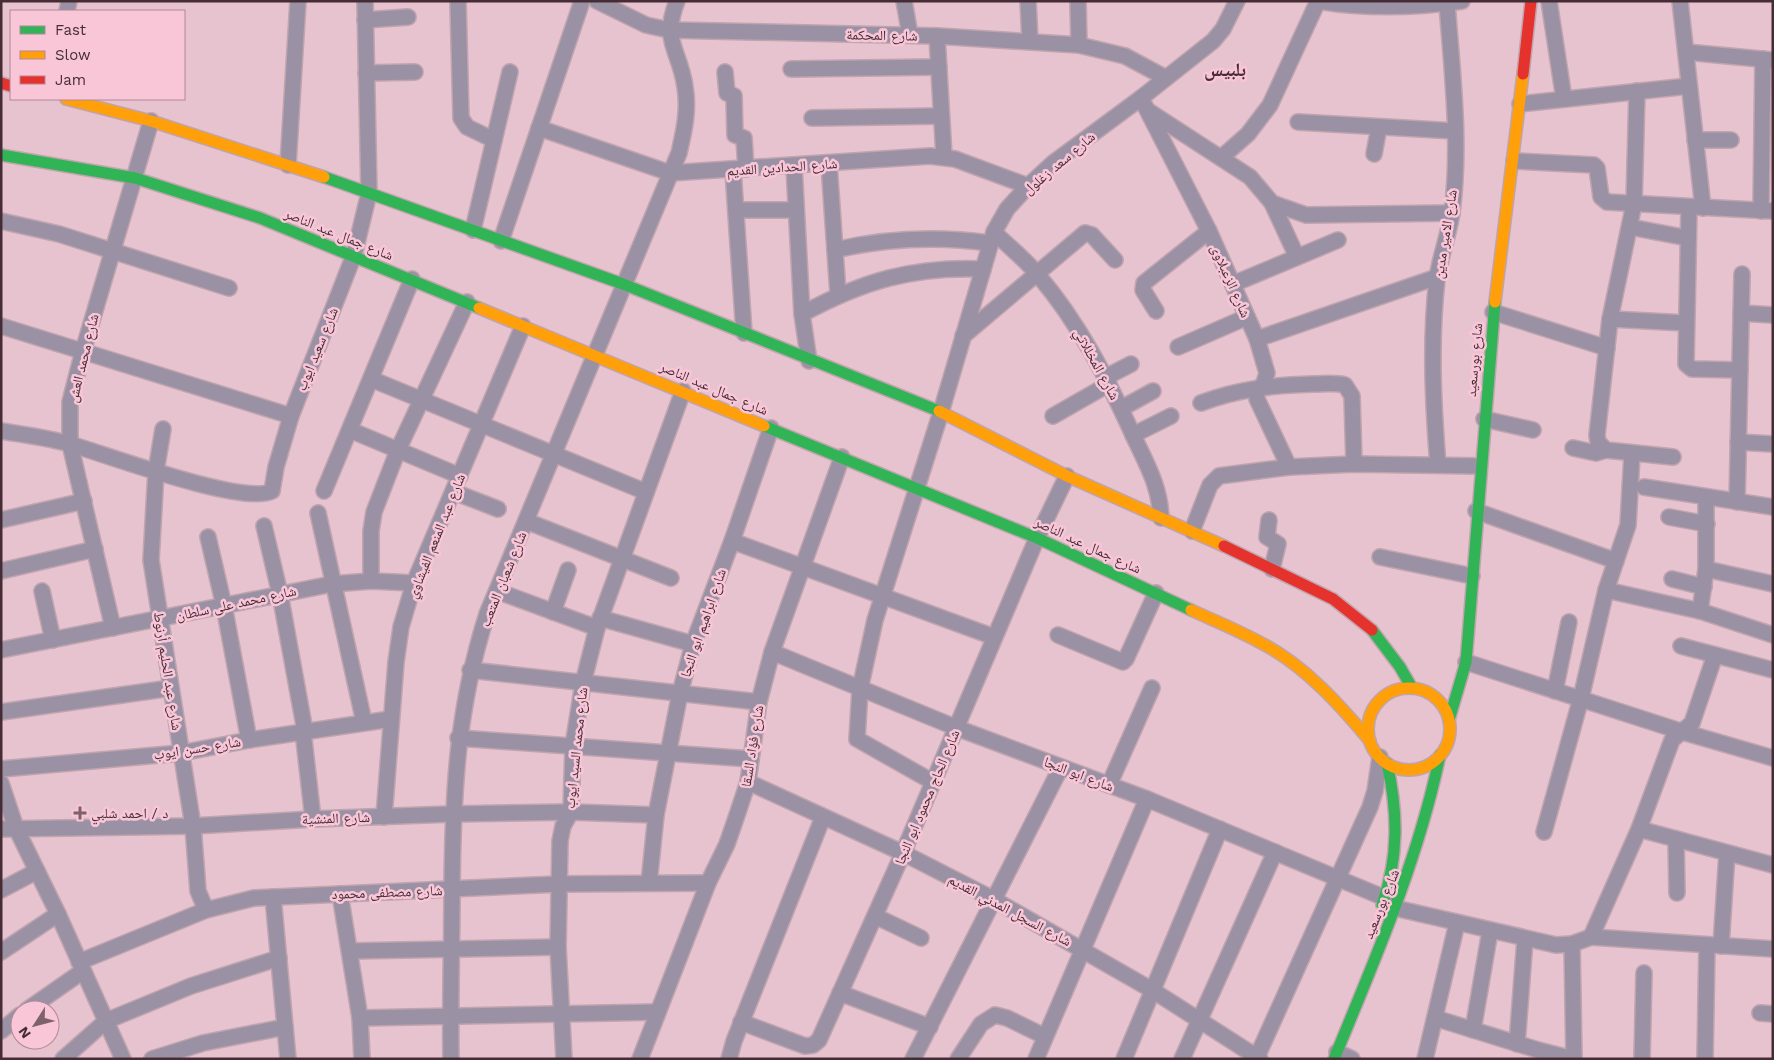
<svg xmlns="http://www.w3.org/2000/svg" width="1774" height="1060" viewBox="0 0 1774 1060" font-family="'Work Sans','Noto Naskh Arabic',sans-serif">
<rect width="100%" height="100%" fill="#e6c3cf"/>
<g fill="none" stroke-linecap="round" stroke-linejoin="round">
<g stroke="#c0a4ae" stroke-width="18">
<g id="street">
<polyline points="458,1 461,118 467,127 494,140"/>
<polyline points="597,1 646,25 669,30 937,36 1079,45 1125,56 1166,78"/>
<polyline points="904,1 910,35"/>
<polyline points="1028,1 1030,41"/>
<polyline points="1078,1 1079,45"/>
<path d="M1318 1C1366 9 1414 8 1462 1"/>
<polyline points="1549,1 1564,99"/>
<polyline points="1680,1 1703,208"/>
<polyline points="67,11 69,1"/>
<polyline points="365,20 408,17"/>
<polyline points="937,36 944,157"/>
<polyline points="1686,52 1771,60"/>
<polyline points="791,69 939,67"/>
<polyline points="725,72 727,93 734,96 735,135 744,138 746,169"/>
<polyline points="366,73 415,72"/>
<polyline points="1637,91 1634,204 1610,319 1597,435 1598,442 1606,450 1673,457"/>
<polyline points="1141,98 1209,231 1257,339 1267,373 1264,383 1257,392 1257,399 1289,467"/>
<polyline points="1520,104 1689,86"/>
<polyline points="1150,112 1250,177 1272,203 1297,257"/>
<polyline points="812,118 941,116"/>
<polyline points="1298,122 1455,131"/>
<polyline points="539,128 670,173 930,156 955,159 1028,186"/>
<polyline points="1695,140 1731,140"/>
<polyline points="1374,154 1379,127"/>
<polyline points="1222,157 1248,134 1270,105 1318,1"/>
<polyline points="1514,161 1594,165 1597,168 1601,197 1607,202 1773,211"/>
<polyline points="829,164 838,294"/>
<polyline points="288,165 298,1"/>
<polyline points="794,166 802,314 809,361"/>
<polyline points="733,170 744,333"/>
<polyline points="1272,203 1306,215 1452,213"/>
<polyline points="1689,207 1686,364 1692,369 1740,370"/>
<polyline points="736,210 796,210"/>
<polyline points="1761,211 1763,59"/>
<polyline points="1,221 59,234 229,288"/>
<polyline points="1630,227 1688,238"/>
<polyline points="473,230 510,72"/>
<path d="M994 232C1008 246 1025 259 1038 275 1079 323 1107 378 1133 435 1146 463 1160 486 1161 518"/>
<polyline points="501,241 582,1"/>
<path d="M835 250C887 238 936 236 989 243"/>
<polyline points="1233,284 1338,240"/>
<polyline points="1156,311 1143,290 1144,283 1209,231"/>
<polyline points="1493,312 1607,348"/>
<polyline points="1741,313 1773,315"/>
<path d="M802 314C863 281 913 266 983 269"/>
<polyline points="1610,319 1686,323"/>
<polyline points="1,326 291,416"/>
<polyline points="963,336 1085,233 1092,235 1115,260"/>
<polyline points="1257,339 1437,277"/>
<polyline points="1178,347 1247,317"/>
<polyline points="1106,377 1131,364"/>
<polyline points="371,379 646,492"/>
<path d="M1201 403C1238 389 1274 385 1313 384 1323 384 1335 382 1345 385L1352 396 1354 464"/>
<polyline points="1122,408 1153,391"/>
<polyline points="1053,416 1109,384"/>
<polyline points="1484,419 1533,430"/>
<polyline points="163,429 156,471 151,560 193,826 198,891 206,910"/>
<polyline points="350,430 460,476"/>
<path d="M1 431C25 435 50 438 73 445 107 455 245 506 272 491L276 467 291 416 354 255 369 193 365 1"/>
<polyline points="1133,435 1171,416"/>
<polyline points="1738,442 1773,444"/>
<polyline points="1573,448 1596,453 1606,450"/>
<path d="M1438 465C1433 403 1430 341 1437 279 1440 256 1449 235 1452 212 1461 143 1452 72 1447 3"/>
<polyline points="1644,487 1773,507"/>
<polyline points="324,491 412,279"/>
<polyline points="454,492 498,509"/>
<polyline points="1737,502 1742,274"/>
<polyline points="1476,511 1616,561"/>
<polyline points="318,513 364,722"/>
<polyline points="1669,517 1707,524"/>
<polyline points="1,520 84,501"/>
<polyline points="1269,520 1267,537 1278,544 1272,569"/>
<polyline points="526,521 671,578"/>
<polyline points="264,526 280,594 305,731"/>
<polyline points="1192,531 1210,485 1219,476 1289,467 1354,464 1479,466"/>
<polyline points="208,537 224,606 249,740"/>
<polyline points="732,541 994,637"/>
<polyline points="1380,557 1472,576"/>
<polyline points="1706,569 1773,584"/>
<polyline points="1,571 95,549"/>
<polyline points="1672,579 1704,587"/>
<polyline points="371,581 371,531 374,512 398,450 467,302"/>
<polyline points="1606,590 1700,611 1773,635"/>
<polyline points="42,591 53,640"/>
<polyline points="497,591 597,628"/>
<polyline points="1700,611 1706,569 1706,497"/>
<polyline points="553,612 568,570"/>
<polyline points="600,618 693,644"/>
<polyline points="113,628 70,444 70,402 83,351 151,121"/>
<polyline points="1058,635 1123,662 1126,659 1156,593"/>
<polyline points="1681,646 1773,670"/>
<polyline points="1,650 332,584 371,581 414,583"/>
<polyline points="772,652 957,728 1147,799 1385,898"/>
<polyline points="1466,662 1683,732 1773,758"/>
<polyline points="470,670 759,702"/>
<polyline points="1555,691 1569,622"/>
<polyline points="1,712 171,688"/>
<polyline points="303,731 313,819"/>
<polyline points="458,738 751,759"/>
<polyline points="1,769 181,753 249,740 391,719"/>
<polyline points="748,782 903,853 993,899 1152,990 1260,1059"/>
<polyline points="933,782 857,739 860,689 875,620 941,412 994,232 1007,209 1028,186 1053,163 1141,98 1213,41 1223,29 1237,1"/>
<polyline points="1,783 16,828 58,914 123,1059"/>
<polyline points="1109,785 1152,688"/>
<polyline points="384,817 396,662 401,627 414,583 523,326"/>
<polyline points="1,829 193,826 313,819 452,814 571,812 656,815"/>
<polyline points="1639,829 1773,865"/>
<polyline points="1544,832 1581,698 1606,590 1628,525 1632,454"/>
<polyline points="1676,839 1677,893"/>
<polyline points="649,883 656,815 680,693 693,644 732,541 771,428"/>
<polyline points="1,890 37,871"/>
<polyline points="340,894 360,1018 362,1059"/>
<polyline points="273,897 288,1059"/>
<polyline points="1395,908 1556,945 1572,944 1591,937 1773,949"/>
<polyline points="875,916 921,938"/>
<polyline points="1591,937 1639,829 1672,740 1692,723 1715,655"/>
<polyline points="1572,944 1574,1059"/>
<polyline points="1721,946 1727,853"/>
<polyline points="351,951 558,947"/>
<polyline points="1,952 58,914"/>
<polyline points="79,962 206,910 254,898 559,884 708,883"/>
<polyline points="840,993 930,1027"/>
<polyline points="27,1010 83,971"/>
<polyline points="1760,1013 1773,1014"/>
<polyline points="360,1018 658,1012"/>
<polyline points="1435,1018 1538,1050 1573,1059"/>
<polyline points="741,1022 805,1046 813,1045 819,1040 903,853 1037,538 1067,476"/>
<polyline points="1473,1030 1490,931"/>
<polyline points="1,1031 20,1015"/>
<polyline points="1517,1044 1525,939"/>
<polyline points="1337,1052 1352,1059"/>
<polyline points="63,1059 106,1021 191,986 279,958"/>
<polyline points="152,1059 203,1043 285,1027"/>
<path d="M451 1059C450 1002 452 945 452 888 453 790 457 708 487 614L679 153C684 131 689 110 685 87 680 50 661 42 677 1"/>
<polyline points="564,1059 558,947 560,841 563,826 571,812 573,746 583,683 597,628 683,391"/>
<polyline points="640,1059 708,883 727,844 736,818 748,782 759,702 772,652 842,457"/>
<polyline points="729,1059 734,1041 823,817"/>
<polyline points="913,1059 1061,767"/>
<polyline points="958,1059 981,1024 995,1015 1007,1018 1044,1036"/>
<polyline points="1036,1059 1147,799"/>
<polyline points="1124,1059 1220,829"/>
<polyline points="1182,1059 1275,852"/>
<polyline points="1256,1059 1370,807 1375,791 1380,757"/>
<polyline points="1425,1059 1457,923"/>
<polyline points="1642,1059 1644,973"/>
<polyline points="1705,1059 1707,945"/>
</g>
</g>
<g stroke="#c0a4ae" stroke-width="14">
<g id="fast">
<polyline points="1,155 135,178 260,218 479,308"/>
<polyline points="324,177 623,284 939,411"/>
<polyline points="764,426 1037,538 1191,610"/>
<polyline points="1372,630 1400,667 1412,688"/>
<polyline points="1449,720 1466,662 1495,302"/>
<path d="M1382 905C1399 857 1398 812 1387 763"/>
<path d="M1334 1059C1375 959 1418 861 1440 755"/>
</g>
</g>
<g stroke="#c0a4ae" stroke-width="14">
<g id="slow">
<polyline points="66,99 151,121 324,177"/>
<polyline points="1495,302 1523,74"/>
<polyline points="479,308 764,426"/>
<polyline points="939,411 1067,476 1224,546"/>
<path d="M1191 610C1215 621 1240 631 1263 644 1305 666 1340 705 1370 741"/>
<circle cx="1409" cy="729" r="41"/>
</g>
</g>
<g stroke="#c0a4ae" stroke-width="14">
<g id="jam">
<polyline points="1523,74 1531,1"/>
<polyline points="1,83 11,86"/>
<polyline points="1224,546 1333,599 1372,630"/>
</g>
</g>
<use href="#street" stroke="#9b91a5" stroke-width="15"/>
<use href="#fast" stroke="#30b455" stroke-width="11"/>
<use href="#slow" stroke="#ff9f0a" stroke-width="11"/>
<use href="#jam" stroke="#e5322d" stroke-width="11"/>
</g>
<path fill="#7d616b" stroke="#f9c6d7" stroke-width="2" d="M77.5 805.5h5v5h5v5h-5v5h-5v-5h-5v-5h5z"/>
<g text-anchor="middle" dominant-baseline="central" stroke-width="5" stroke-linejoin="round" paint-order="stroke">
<g font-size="14" fill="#452c35" stroke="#f9c6d7">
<text transform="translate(882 35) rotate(1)">شارع المحكمة</text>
<text transform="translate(1059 163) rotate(-40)">شارع سعد زغلول</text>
<text transform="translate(782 167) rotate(-4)">شارع الحدادين القديم</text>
<text transform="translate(339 234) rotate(22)">شارع جمال عبد الناصر</text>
<text transform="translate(1445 234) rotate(-81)">شارع الامير مدين</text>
<text transform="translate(1231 281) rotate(66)">شارع الزعبلاوى</text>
<text transform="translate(317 349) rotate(-68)">شارع سعيد ايوب</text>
<text transform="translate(83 358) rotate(-76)">شارع محمد العش</text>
<text transform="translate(1474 360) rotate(-85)">شارع بورسعيد</text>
<text transform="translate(1097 364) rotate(61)">شارع المخللاتي</text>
<text transform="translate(714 388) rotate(23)">شارع جمال عبد الناصر</text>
<text transform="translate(436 536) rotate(-68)">شارع عبد المنعم الفيشاوي</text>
<text transform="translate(1088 545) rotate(25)">شارع جمال عبد الناصر</text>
<text transform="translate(503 579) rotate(-68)">شارع شعبان المتعب</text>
<text transform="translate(236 603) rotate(-12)">شارع محمد على سلطان</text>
<text transform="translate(703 623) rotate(-71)">شارع ابراهيم ابو النجا</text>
<text transform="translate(168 671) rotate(81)">شارع عبد الحليم أرنوط</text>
<text transform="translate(752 746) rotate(-81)">شارع فؤاد السقا</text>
<text transform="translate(197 748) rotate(-9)">شارع حسن ايوب</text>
<text transform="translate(576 748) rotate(-84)">شارع محمد السيد ايوب</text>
<text transform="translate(1079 774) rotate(21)">شارع ابو النجا</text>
<text transform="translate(927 797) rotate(-67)">شارع الحاج محمود ابو النجا</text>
<text transform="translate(336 818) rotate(-2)">شارع المنشية</text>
<text transform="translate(387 892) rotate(-2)">شارع مصطفى محمود</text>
<text transform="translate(1381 904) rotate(-68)">شارع بورسعيد</text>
<text transform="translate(1010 910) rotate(28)">شارع السجل المدني القديم</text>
</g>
<g font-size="14" fill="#452c35" stroke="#f9c6d7" text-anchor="start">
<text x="91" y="813">د / احمد شلبي</text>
</g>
<g font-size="19" font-weight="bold" fill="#452c35" stroke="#f9c6d7">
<text x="1225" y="69">بلبيس</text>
</g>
</g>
<rect width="1774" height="1060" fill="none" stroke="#452c35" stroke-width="5"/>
<rect x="10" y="10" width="175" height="90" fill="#f9c6d7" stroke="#b18896"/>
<rect x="20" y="26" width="25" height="8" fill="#30b455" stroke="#b18896"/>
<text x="55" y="35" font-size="15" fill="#452c35">Fast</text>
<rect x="20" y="51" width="25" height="8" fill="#ff9f0a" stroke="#b18896"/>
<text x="55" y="60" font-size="15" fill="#452c35">Slow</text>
<rect x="20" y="76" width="25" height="8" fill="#e5322d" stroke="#b18896"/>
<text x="55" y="85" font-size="15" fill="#452c35">Jam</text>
<g transform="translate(35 1025) rotate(234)"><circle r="24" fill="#f9c6d7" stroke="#b18896"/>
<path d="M0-4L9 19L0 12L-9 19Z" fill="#7d616b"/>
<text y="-8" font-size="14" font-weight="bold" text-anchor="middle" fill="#452c35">N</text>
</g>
</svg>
